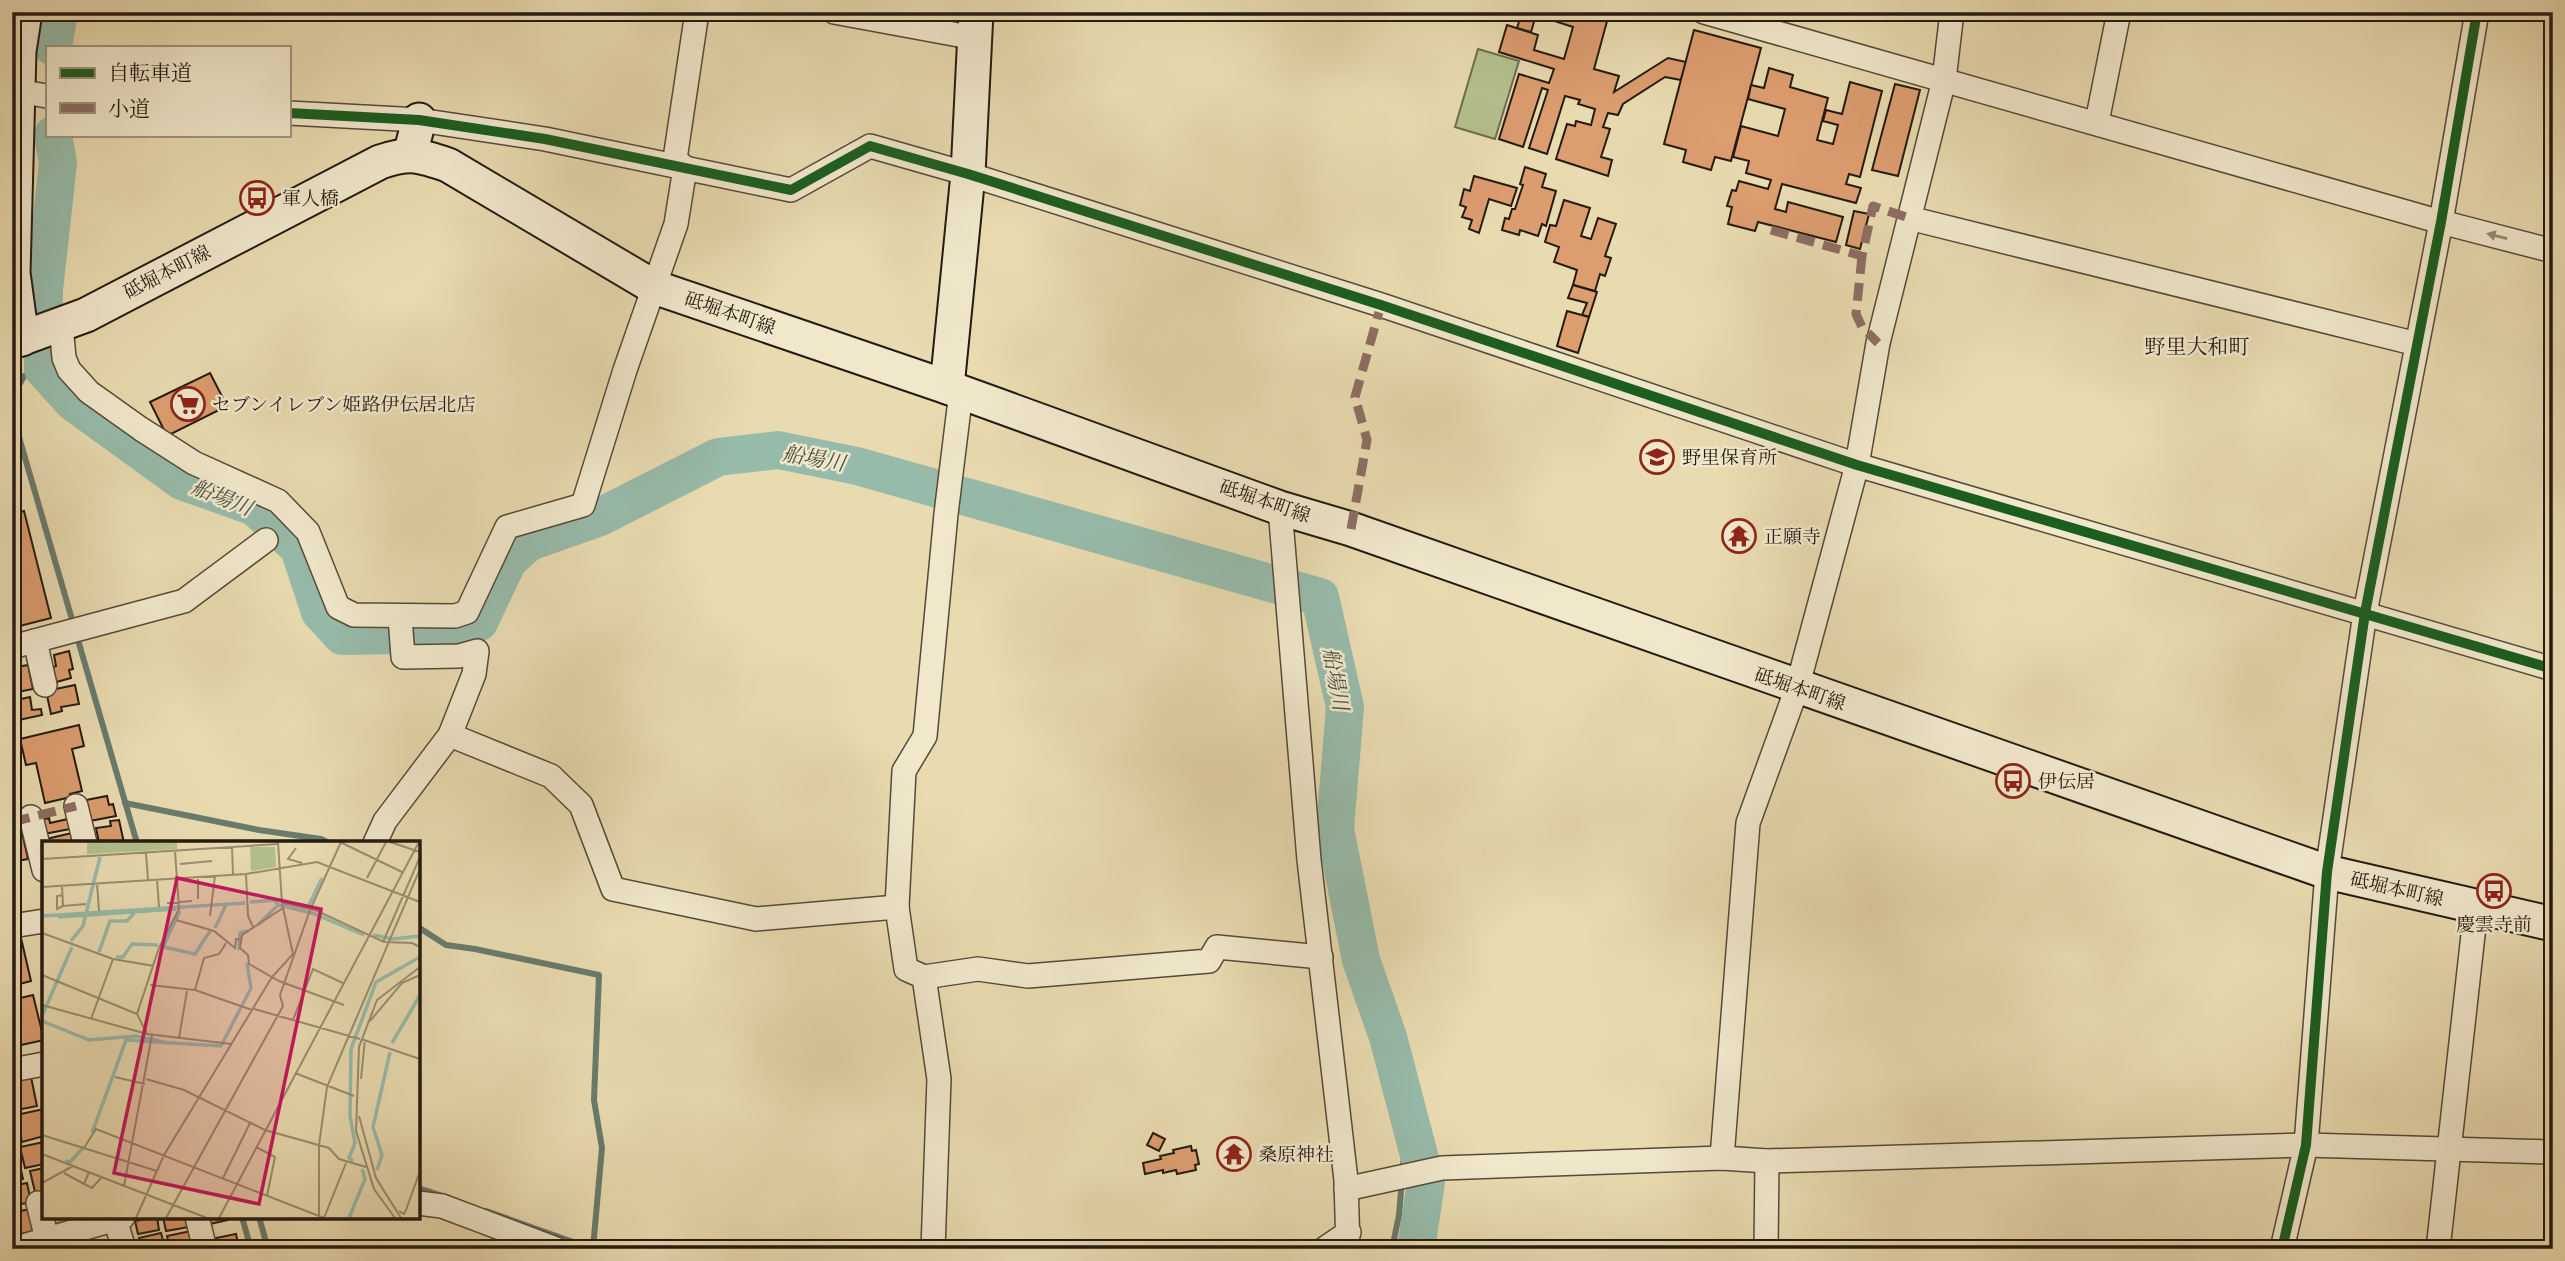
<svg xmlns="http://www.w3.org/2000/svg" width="2565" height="1261" viewBox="0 0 2565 1261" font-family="'Libre Caslon Text','Noto Serif JP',serif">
<rect width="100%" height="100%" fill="#e9dbb0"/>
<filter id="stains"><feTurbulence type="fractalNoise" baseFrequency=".00286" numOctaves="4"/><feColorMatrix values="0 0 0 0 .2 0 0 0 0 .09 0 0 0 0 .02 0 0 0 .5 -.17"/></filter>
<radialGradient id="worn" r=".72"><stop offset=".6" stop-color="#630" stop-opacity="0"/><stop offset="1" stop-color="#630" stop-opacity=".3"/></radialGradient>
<polygon fill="#b4c18d" stroke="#6c6e4f" stroke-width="2" points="1478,49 1519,61 1495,139 1455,127"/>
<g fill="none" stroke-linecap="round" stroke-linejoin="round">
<g stroke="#697b6d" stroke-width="6">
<polyline points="12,398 24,376 43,369"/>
<polyline points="12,413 137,843"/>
<polyline points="125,803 259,830 321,839 329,843"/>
<polyline points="418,927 446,945 475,949 599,975 594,1100 602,1148 593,1248"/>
<polyline points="1388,1037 1393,1105 1404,1154 1399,1215 1392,1249"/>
<polyline points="418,1188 446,1197"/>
<polyline points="486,1211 593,1249"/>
<polyline points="242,1217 251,1249"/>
<polyline points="259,1217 268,1249"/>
</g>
<g stroke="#97bbaa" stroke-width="38">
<polyline points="53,47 59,12"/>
<polyline points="53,135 58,163 44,290 43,369 73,402 182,481 255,507 299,548 320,612 342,636 455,634 479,622 508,561 529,542 600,517 718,457 778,450 857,466 1320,597 1345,707 1335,829 1361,960 1388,1037 1426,1182 1416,1249"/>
</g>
</g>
<g fill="#dc9d6f" stroke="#241a11" stroke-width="2">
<polygon points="1522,12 1609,14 1594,69 1619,76 1614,92 1668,58 1686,62 1681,80 1665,77 1623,104 1618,115 1608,113 1603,127 1610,129 1601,157 1612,160 1608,176 1556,159 1567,124 1575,126 1576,121 1591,125 1595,109 1578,104 1580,100 1565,96 1547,154 1529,148 1548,90 1542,88 1523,147 1499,139 1519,74 1549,83 1554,69 1499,52 1507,25 1538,35 1534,50 1564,59 1573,27 1536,15 1531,32 1517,28"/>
<polygon points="1694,30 1761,48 1731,161 1715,157 1711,170 1683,162 1686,150 1664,144"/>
<polygon points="1769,68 1793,75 1790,87 1828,98 1817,140 1833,144 1838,125 1823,121 1826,110 1842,114 1850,82 1882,91 1860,177 1849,174 1846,184 1861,188 1856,203 1782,184 1775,209 1786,212 1788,202 1843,217 1836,242 1758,222 1755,231 1728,224 1732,207 1727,206 1732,190 1736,191 1739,181 1768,189 1771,180 1746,173 1749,161 1733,157 1741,126 1778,136 1785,109 1748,99 1751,85 1764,88"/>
<polygon points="1895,84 1920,90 1898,176 1872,170"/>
<polygon points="1525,167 1546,174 1542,187 1556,191 1546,226 1542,224 1538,236 1520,230 1519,235 1502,230 1505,218 1509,219 1512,209 1515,209 1523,185 1520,184"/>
<polygon points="1474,176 1517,188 1511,206 1489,199 1479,233 1469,229 1472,220 1462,217 1466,207 1460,205 1464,189 1470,191"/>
<polygon points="1564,200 1590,208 1581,236 1591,239 1598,218 1616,224 1605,256 1611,258 1605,276 1600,274 1595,291 1573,285 1577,270 1554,262 1559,247 1545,242 1550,225 1556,226"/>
<polygon points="1854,211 1869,214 1860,249 1846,245"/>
<polygon points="1573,285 1597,292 1589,317 1582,315 1587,303 1568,298"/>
<polygon points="1567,311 1589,317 1578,353 1557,346"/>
<polygon points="210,373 227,406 167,436 150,402"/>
<polygon points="12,501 16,513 24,511 51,618 12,628"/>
<polygon points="69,651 73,669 69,670 71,678 53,683 49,668 56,666 54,655"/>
<polygon points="28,665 33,689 12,693 12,668"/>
<polygon points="75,685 79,704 61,707 62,711 51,714 46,691"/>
<polygon points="30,697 32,710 41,709 42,715 14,721 12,701"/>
<polygon points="79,725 84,746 72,749 82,791 70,794 71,797 45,803 36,763 26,765 20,739"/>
<polygon points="107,796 109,805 113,804 116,816 90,821 86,800"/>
<polygon points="49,818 50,823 68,819 70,829 44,834 41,820"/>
<polygon points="119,820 124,843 99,843 96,828 111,826 110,821"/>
<polygon points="20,823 28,859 12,862 12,824"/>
<polygon points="72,833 74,843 47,843 46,839"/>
<polygon points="21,938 31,981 12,986 12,940"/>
<polygon points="33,995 44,1040 12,1047 12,1000"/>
<polygon points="31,1077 37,1106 12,1111 12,1081"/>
<polygon points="44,1109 44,1136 22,1142 16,1115"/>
<polygon points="1153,1133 1165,1139 1159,1151 1147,1145"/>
<polygon points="44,1142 44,1164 25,1168 20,1147"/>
<polygon points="1191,1146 1192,1151 1196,1150 1199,1164 1195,1165 1196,1170 1177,1174 1176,1170 1163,1173 1163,1170 1145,1174 1143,1163 1161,1159 1160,1156 1174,1153 1173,1150"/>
<polygon points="18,1157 23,1179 12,1181 12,1158"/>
<polygon points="44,1168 44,1194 36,1196 30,1171"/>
<polygon points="27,1183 31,1202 12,1206 12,1186"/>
<polygon points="34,1208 38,1230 12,1236 12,1213"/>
<polygon points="50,1217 85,1217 52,1226"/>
<polygon points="157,1217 159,1230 138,1234 135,1221"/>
<polygon points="163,1217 187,1217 189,1227 166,1231"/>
<polygon points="208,1217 228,1217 228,1220 210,1224"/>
<polygon points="191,1231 194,1248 170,1249 167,1236"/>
<polygon points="161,1233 165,1247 142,1249 139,1238"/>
<polygon points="236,1234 239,1249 218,1249 216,1238"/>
</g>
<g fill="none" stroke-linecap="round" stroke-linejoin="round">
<g stroke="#554a39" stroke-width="26">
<g id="street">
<polyline points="834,12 975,38"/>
<polyline points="1704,12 2441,222 2553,251"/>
<polyline points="17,91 47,96"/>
<polyline points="289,113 419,120 545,139 791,190 870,146 968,174 1381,305 1857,465 2553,669"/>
<polyline points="2097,122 2119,12"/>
<polyline points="685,168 675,159 697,12"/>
<polyline points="1909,218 2417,344"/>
<polyline points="61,325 64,358 69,370 89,392 141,429 194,463 278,501 308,532 338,607 354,615 455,616 467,612 507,527 583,505 625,370 676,224 685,168"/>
<polyline points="1280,508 1309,860 1346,1180 1348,1249"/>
<polyline points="35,641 45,685"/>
<polyline points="12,647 184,601 266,540"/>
<polyline points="450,735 551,776 581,805 613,889 756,919 897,907"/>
<polyline points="76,806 85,843"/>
<polyline points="31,817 44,870"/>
<polyline points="375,843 385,821 450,735 474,674 477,651 459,656 403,657 400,617"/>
<polyline points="12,926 44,921"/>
<polyline points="924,977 978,969 1028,976 1209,961 1217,947 1321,957"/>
<polyline points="12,1070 44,1064"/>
<polyline points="1722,1158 1748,823 1797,688 1857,465 1878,343 1944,80 1952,12"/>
<polyline points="1346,1189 1442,1168 1722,1158 1767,1161 2306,1145 2553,1152"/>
<polyline points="38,1203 47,1239"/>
<polyline points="418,1203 442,1206 556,1249"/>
<polyline points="197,1217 205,1249"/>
<polyline points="115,1219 124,1249"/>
<polyline points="13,1249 123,1217"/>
<polyline points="933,1249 939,1079 924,977 906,969 897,907 904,771 925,736 946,514 961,392"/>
<polyline points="1324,1249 1349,1232"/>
<polyline points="1766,1249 1767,1161"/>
<polyline points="2282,1249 2306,1145 2327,872 2365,613 2441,222 2477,12"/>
<polyline points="2438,1249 2476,908"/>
</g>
</g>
<g stroke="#241a11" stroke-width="37">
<g id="secondary">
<polyline points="410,155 419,120"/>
<polyline points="22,339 13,273 19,51 25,12"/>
<path d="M12 342 86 315 380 162C410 152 419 155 448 165L654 287 947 387 1280 508 1351 529 2327 872 2553 924"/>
<polyline points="947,387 968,174 976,12"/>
</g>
</g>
<use href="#street" stroke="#f1e8cc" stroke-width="23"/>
<use href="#secondary" stroke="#f1e8cc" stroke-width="33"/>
<g stroke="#8d6e63" stroke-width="9" stroke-dasharray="18 9" stroke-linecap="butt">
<polyline points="1771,230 1862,256 1873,206 1909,218"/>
<polyline points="1862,256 1856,314 1862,327 1878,343"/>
<polyline points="1351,529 1367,440 1355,397 1381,305"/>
<polyline points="12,822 76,806"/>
</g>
<g stroke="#f1e8cc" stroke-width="15">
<g id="cycleway">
<polyline points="289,113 419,120 545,139 791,190 870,146 968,174 1381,305 1857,465 2553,669"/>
<polyline points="2282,1249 2306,1145 2327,872 2365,613 2441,222 2477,12"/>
</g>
</g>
<use href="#cycleway" stroke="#1b5e20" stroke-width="10"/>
</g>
<defs><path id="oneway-solid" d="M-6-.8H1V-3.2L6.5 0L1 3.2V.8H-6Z" transform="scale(1.75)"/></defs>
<use fill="#958b78" href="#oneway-solid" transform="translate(2497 236) rotate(-166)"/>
<defs>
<g id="bus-ring" transform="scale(1.75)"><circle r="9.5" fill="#f1e8cc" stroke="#8f2418" stroke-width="1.5"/><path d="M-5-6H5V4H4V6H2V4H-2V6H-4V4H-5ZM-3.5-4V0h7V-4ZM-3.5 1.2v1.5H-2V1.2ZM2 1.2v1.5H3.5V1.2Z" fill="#8f2418"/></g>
<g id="supermarket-ring" transform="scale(1.75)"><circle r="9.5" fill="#f1e8cc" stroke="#8f2418" stroke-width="1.5"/><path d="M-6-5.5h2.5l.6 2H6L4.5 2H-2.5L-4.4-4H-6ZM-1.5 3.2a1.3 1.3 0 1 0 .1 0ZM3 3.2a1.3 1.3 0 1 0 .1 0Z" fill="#8f2418"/></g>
<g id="school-ring" transform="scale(1.75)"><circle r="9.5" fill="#f1e8cc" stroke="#8f2418" stroke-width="1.5"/><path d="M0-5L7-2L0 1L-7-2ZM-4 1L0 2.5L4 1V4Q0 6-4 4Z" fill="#8f2418"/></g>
<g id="temple-ring" transform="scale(1.75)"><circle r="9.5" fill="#f1e8cc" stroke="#8f2418" stroke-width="1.5"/><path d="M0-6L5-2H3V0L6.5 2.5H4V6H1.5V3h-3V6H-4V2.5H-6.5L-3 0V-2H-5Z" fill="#8f2418"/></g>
</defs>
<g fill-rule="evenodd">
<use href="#bus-ring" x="257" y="198"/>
<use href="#supermarket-ring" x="188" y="404"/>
<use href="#school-ring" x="1657" y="457"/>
<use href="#temple-ring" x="1739" y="536"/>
<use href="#bus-ring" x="2013" y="781"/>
<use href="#bus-ring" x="2494" y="891"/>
<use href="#temple-ring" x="1234" y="1154"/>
</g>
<g text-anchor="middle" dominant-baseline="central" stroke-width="5" stroke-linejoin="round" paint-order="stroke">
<g font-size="19" fill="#241a11" stroke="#f1e8cc" text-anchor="start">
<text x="282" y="198">軍人橋</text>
<text x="212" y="404">セブンイレブン姫路伊伝居北店</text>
<text x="1682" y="457">野里保育所</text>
<text x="1764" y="536">正願寺</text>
<text x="2038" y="781">伊伝居</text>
<text x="2494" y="924" text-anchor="middle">慶雲寺前</text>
<text x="1258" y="1154">桑原神社</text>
</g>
<g font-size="19" fill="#241a11" stroke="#f1e8cc">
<text transform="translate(167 272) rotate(-27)">砥堀本町線</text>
<text transform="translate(730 313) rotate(19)">砥堀本町線</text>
<text transform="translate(1265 501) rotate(19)">砥堀本町線</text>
<text transform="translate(1800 689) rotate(19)">砥堀本町線</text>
<text transform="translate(2397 889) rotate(13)">砥堀本町線</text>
</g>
<g font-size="21" fill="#241a11" stroke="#f1e8cc">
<text x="2197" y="346">野里大和町</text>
</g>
<g font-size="21" font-style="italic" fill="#4c5247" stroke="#f1e8cc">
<text transform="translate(814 458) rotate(10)">船場川</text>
<text transform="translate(222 497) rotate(22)">船場川</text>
<text transform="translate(1336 679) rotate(80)">船場川</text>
</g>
</g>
<g transform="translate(42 841)">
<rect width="378" height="378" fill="#e9dbb0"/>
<path d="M45 1H135V8L45 13ZM208 6H233L234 26 209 30Z" fill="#b4c18d"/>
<path fill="none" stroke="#97bbaa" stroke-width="3.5" d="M208 61 233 59 236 64M267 64 280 37M0 75 203 62M16 76 134 68M216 84 236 64 270 72 322 94M173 87 184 64M331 94 351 98 378 95M29 100 41 85 58 16M121 106 138 70M122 106 153 113 168 90M197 109 198 92 206 90M57 111 68 80H85L92 72M74 116H81L90 103 116 104M0 175 30 106M0 180 47 199 94 195 126 202M350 202 378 154M50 292 84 199 179 205 209 147 205 122M23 320 28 321 42 306M311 320 307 317 313 302 308 275 309 208 334 141 378 116M335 329 340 314 331 286 348 211M307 377 323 338 320 328"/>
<path fill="none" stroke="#9a8e70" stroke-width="2" d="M298 1 360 31M348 1 378 11M190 6 191 34M254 7 246 18 260 22M104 12 106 39M0 18 236 3M138 23 170 20M204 33 206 75 211 86M325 37 344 1M115 38 117 66M55 42 57 70M20 44 21 65 44 63M0 46 204 33 275 21 378 61M21 54 15 55V68L21 65M156 58V36M125 62 150 60M240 62 273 69 342 101 370 102 378 106M241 67 200 94 198 107 206 114 207 123 237 140 302 164M168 75 173 35M134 79 172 90 193 107 194 98 199 99M0 92 71 118 112 125M341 101 378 16M0 134 95 173M108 144 153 149 210 169M153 149 162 117 177 113 184 102M0 164 105 193 189 203M212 168 318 198M49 178 71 118M251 179 271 128 301 142M328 180 360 142 378 134M105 193 95 173 117 107 137 68 133 10M137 197 145 150M319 198 378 218M253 232 312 255M73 236 103 243M104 238 142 249 223 289 287 307 297 318 324 326M319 238 323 198M317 275 334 337 359 377M0 294 115 330M214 306 233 316 225 355M42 307 54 288 282 377M0 313 165 377M22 332 42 343 47 331M181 337 208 282M0 342 31 325M42 343 50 347 59 337M82 345 110 194M357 370 362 373 364 369 378 330M94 377 122 314 230 136 251 113 240 62 236 1M124 377 241 165 238 154 268 69 299 1M177 377 377 1M277 377V304L285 246 378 28M282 377 304 322M353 377 332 348 314 290 317 206 335 159 378 126"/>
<path fill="#c2185b" fill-opacity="0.15" stroke="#c2185b" stroke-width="3.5" d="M135 37 279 68 217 363 72 332Z"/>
<rect width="378" height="378" fill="none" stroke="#241a11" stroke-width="3.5"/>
</g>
<rect width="2565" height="1261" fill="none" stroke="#e9dbb0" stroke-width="42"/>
<rect x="14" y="14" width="2537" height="1233" fill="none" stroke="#241a11" stroke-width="3.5"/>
<rect x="21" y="21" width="2523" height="1219" fill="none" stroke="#241a11" stroke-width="2"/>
<rect x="46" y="46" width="245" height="91" fill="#f1e8cc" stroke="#9f9681" stroke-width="2"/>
<rect x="60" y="68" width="35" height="10" fill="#1b5e20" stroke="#9f9681" stroke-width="2"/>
<text x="108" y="80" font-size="21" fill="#241a11">自転車道</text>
<rect x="60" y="103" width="35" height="10" fill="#8d6e63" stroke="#9f9681" stroke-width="2"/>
<text x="108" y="116" font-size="21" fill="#241a11">小道</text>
<rect width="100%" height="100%" filter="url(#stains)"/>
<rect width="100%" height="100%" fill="url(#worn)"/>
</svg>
